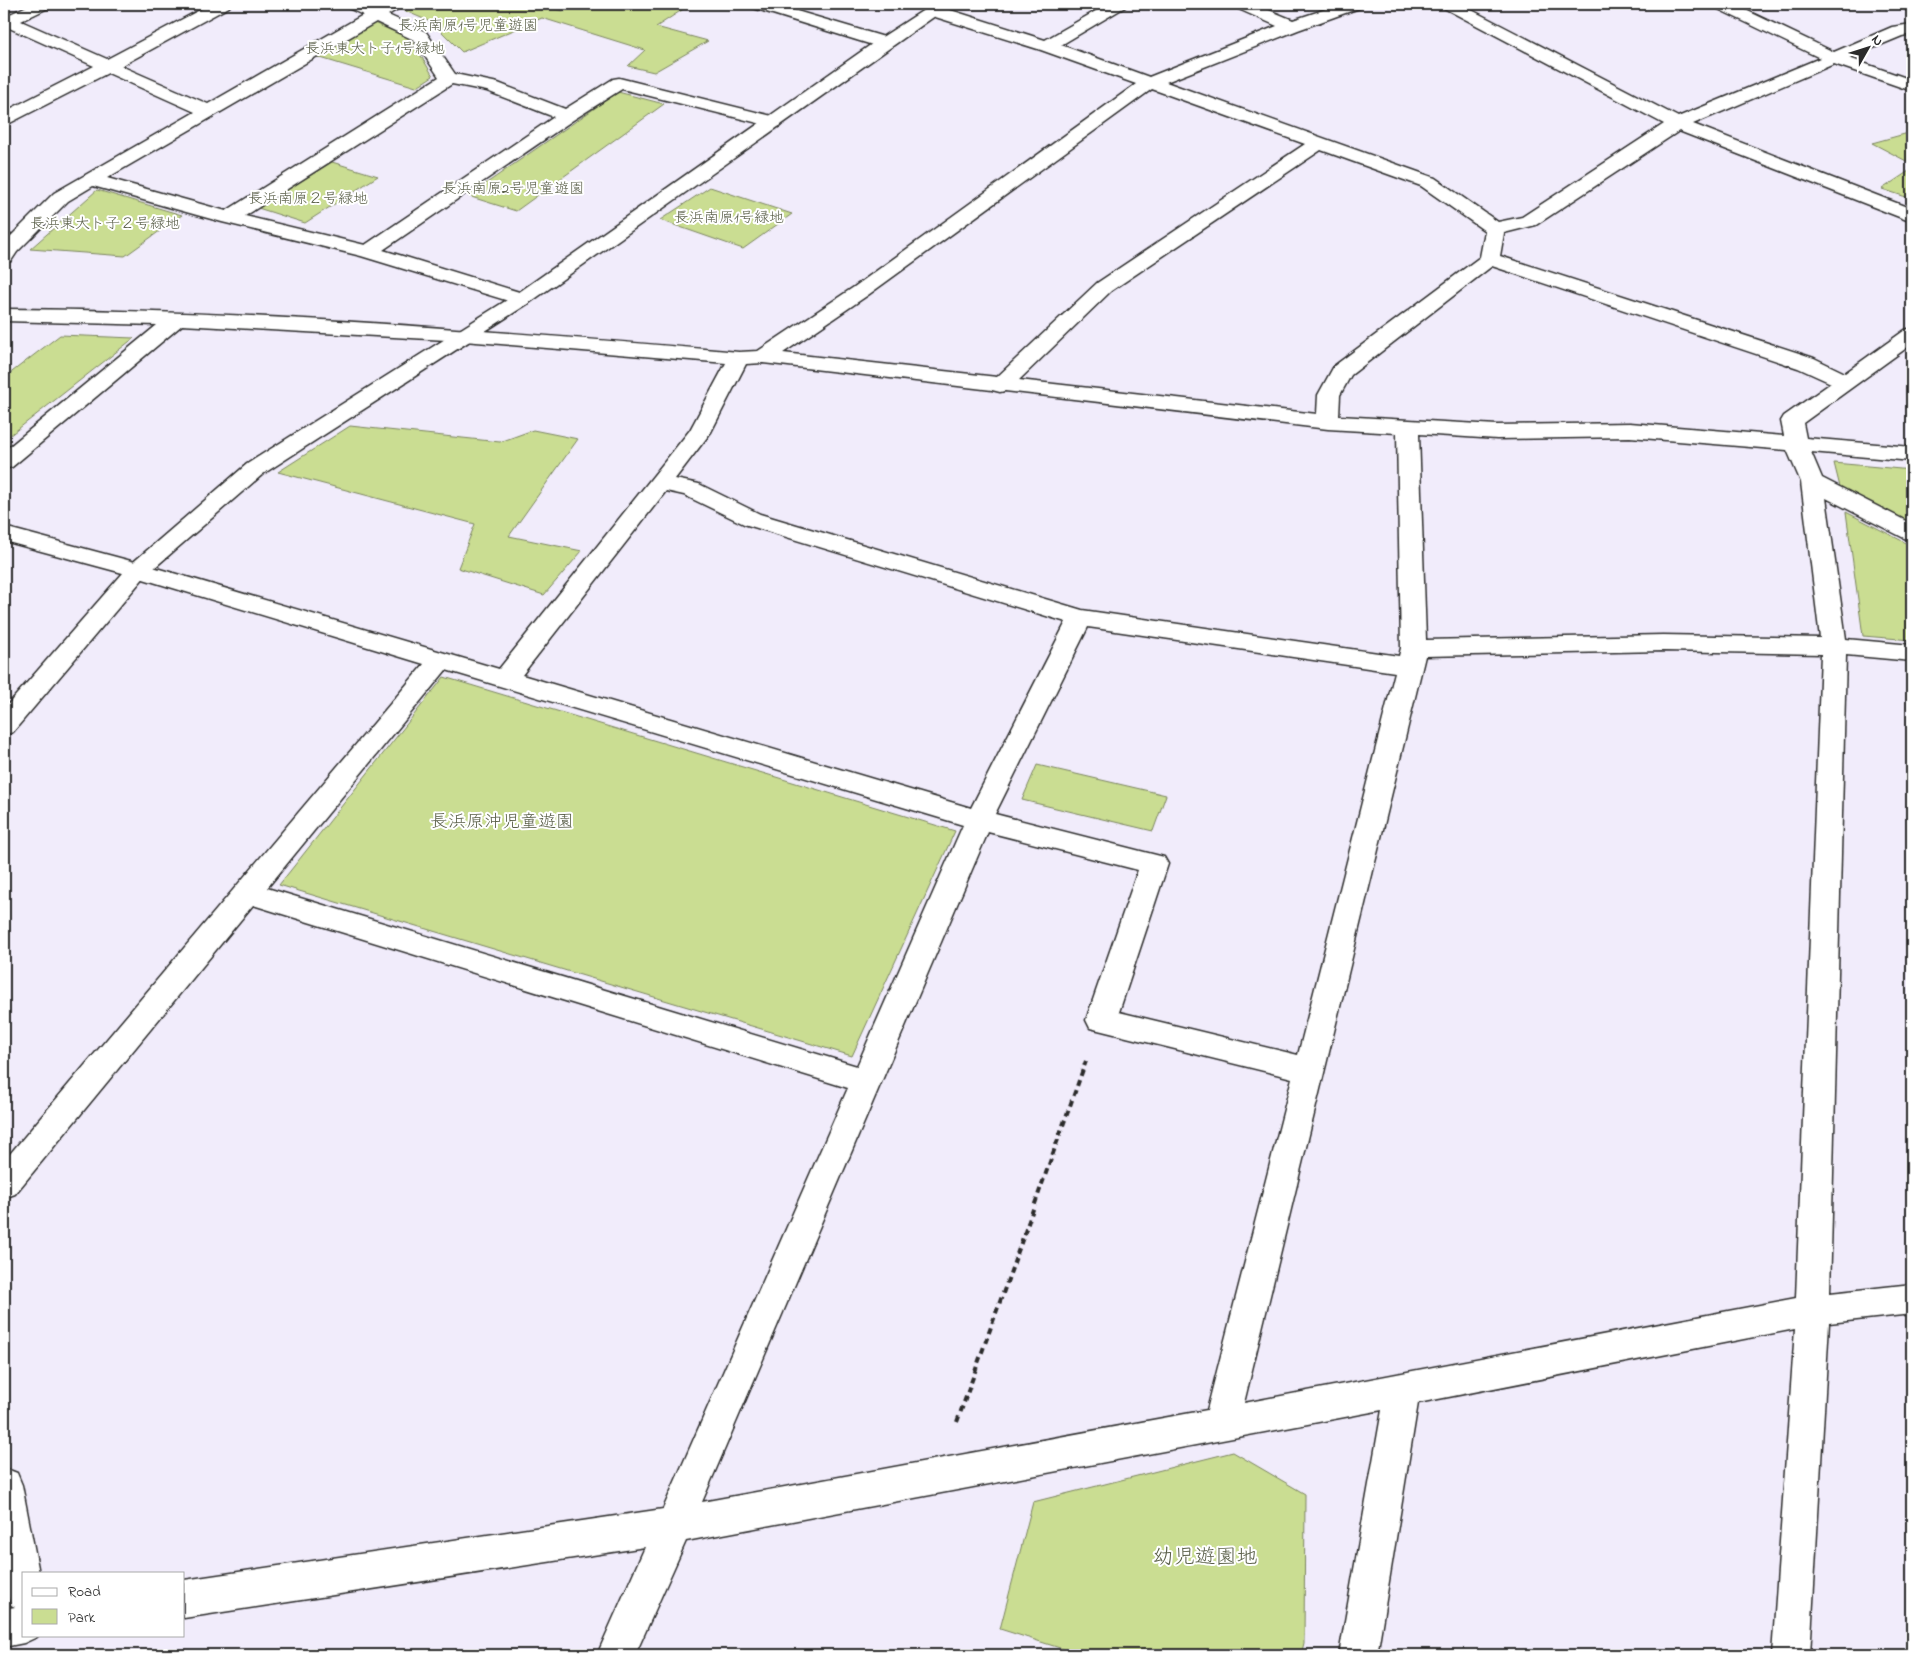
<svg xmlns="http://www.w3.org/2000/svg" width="1916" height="1659" viewBox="0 0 1916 1659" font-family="'Indie Flower','Klee One',sans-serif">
<rect width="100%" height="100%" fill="#f1ecfb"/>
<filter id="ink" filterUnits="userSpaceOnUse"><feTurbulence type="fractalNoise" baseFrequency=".02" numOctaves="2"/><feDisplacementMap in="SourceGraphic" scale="10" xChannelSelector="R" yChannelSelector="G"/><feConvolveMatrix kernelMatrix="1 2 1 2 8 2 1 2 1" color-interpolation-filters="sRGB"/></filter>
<g filter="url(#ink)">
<g fill="#cadd92" stroke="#7a845e">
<polygon points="413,4 526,4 564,11 576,4 691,4 656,27 708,41 654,72 628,66 645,50 542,18 462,52 433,23 403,10"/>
<polygon points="374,23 411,39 433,76 416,87 314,56"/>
<polygon points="618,92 664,104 516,211 468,196"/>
<polygon points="1912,132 1912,164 1872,143"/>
<polygon points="332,162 378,176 305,223 258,208"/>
<polygon points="1912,169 1912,199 1882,189"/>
<polygon points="710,187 792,214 743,249 660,220"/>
<polygon points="97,190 182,215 125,256 30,249"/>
<polygon points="60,335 134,338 4,440 4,378"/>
<polygon points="350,426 500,442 533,430 578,439 509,536 582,551 544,595 458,568 475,524 278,472"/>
<polygon points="1834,463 1912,470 1912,526 1841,491"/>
<polygon points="1846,512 1912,546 1912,640 1863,636"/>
<polygon points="444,677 955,831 852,1056 279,885"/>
<polygon points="1037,765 1166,795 1153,831 1022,800"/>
<polygon points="1233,1452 1305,1494 1304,1643 1301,1655 1082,1655 1000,1629 1033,1502"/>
</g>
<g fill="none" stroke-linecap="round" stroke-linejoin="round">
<g stroke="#2b2b2b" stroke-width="3">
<g id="minor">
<path d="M31 4H52L50 7 21 21 107 59 211 4H231L229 7 121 66 208 104 363 15 346 7 344 4H365L375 9 384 4H403L401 7 388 15 426 32 455 74 498 83 565 109 613 79 619 78 780 118 783 122 780 126 774 127 622 89 573 120 383 250 529 295 532 299 529 303 522 305 361 256 222 222 93 186 68 201 17 252 11 261 4 263V243L54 193 195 112 108 73 10 123 4 124V112L94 66 7 27 4 28V17ZM376 22 414 40 439 77 226 211 107 178ZM452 84 487 91 554 117 365 245 245 216Z"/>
<polygon points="748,4 773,4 891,39 893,43 891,47 879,47 750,7"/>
<path d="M1108 4H1127L1125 7 1061 45 1149 77 1277 26 1234 7 1232 4H1254L1293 20 1341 4H1364L1362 7 1298 30 1166 82 1435 178 1498 222 1522 217 1664 124 1442 7 1440 4H1460L1678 117 1820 58 1714 7 1712 4H1733L1834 52 1892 27 1912 24V34L1902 36 1849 58 1912 80V91L1834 64 1693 124 1912 209V222L1679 131 1536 225 1504 233 1500 256 1814 358 1845 373 1905 330 1912 328V344L1803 423 1806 438 1912 447V461L1811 452 1822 478 1912 524V540L1904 538 1826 498 1846 639 1912 645V661L1846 655 1830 1293 1912 1284V1314L1829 1323 1810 1655H1772L1795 1329 1418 1403 1377 1655H1339L1382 1410 686 1541 635 1655H597L645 1547 184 1618V1580L663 1509 848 1088 253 905 15 1194 4 1198V1161L424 664 130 575 4 541V527L146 565 499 669 690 430 726 363 464 341 182 325 12 467 4 469V451L157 325 4 321V309C249 310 494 331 739 352L758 351 854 287 1136 84 1041 50 929 15 927 11 929 7H941L1045 40ZM1152 89 1305 144 1097 283 997 377 783 353 868 295ZM1321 150 1421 186 1485 231 1480 257 1334 366 1318 395 1317 414 1019 380 1111 291ZM1492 266 1798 368 1831 383 1784 416 1781 421 1784 436 1630 423 1497 425 1339 416 1340 395 1351 375ZM763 363 992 390 1000 392 1005 391 1328 429 1397 433 1401 648 1399 656 1082 610 760 514 699 484 675 479 711 432 746 364ZM1419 434 1497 439 1630 437 1787 450 1801 482 1820 638 1663 635 1426 640ZM666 491 684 495 744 524 1066 622 971 808 522 675ZM1088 627 1395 672 1298 1055 1119 1012 1168 864 1164 857 995 814ZM1663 651 1821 654 1796 1298 1244 1403 1425 656ZM446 670 963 825 857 1066 267 888ZM988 832 1138 870 1086 1020 1090 1028 1292 1078 1207 1410 702 1502Z"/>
<polygon points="1898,4 1912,4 1912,12 1900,7"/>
<polygon points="4,1468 17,1473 22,1485 39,1573 24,1573 24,1635 38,1635 37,1637 24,1643 4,1647 4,1609 15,1607 11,1605 4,1584"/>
</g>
</g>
<g stroke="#2b2b2b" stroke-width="3">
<polygon id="tertiary" points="933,4 952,4 529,303 263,474 146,575 13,732 4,735 4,709 130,565 247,464 515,295 879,39"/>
</g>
<polyline stroke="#2b2b2b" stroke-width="4" stroke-dasharray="6 4.5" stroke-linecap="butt" points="957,1422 1086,1061"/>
<use href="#minor" fill="#fff" fill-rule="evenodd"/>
<use href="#tertiary" fill="#fff" fill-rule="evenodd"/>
</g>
</g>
<g text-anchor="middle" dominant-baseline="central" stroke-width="4" stroke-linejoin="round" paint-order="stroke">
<g font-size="15" fill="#5b604a" stroke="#fff">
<text x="468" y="26">長浜南原1号児童遊園</text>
<text x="375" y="49">長浜東大ト子1号緑地</text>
<text x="513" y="189">長浜南原2号児童遊園</text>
<text x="308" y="199">長浜南原２号緑地</text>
<text x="729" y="218">長浜南原1号緑地</text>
<text x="105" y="224">長浜東大ト子２号緑地</text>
</g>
<g font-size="18" fill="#5b604a" stroke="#fff">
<text x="502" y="823">長浜原沖児童遊園</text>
</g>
<g font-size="21" fill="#5b604a" stroke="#fff">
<text x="1205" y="1558">幼児遊園地</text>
</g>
</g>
<rect width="1916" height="1659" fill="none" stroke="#fff" stroke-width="20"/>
<rect x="10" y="10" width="1896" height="1639" fill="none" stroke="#2b2b2b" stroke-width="2" filter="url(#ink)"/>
<rect x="22" y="1572" width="162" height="65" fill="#ffffff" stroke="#aaaaaa"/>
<rect x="32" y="1588" width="25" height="8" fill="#ffffff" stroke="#aaaaaa"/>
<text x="68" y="1596" font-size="15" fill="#2b2b2b">Road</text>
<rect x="32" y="1609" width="25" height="15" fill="#cadd92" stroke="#aaaaaa"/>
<text x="68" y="1622" font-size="15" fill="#2b2b2b">Park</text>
<g transform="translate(1868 48) rotate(51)" stroke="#ffffff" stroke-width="4" paint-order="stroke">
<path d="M0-4L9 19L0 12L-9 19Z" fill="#2b2b2b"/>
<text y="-8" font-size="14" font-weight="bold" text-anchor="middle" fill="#2b2b2b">N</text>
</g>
</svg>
